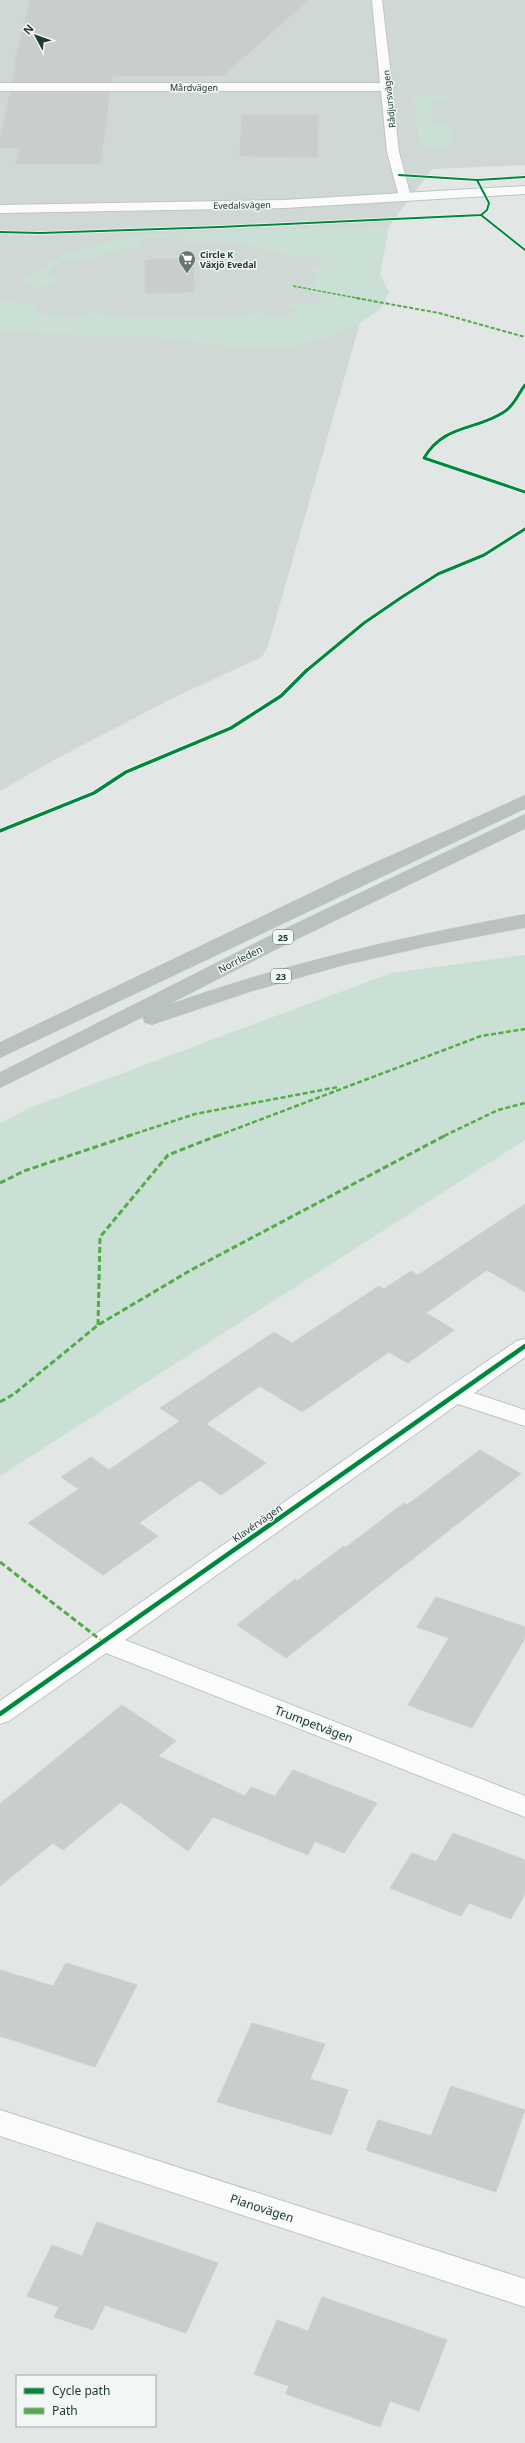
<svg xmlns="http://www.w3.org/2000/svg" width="525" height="2443" viewBox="0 0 525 2443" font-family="'Noto Sans',sans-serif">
<rect width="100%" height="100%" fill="#e2e7e6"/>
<polygon fill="#d0d8d6" points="0,0 525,0 525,165 432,169 389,226 380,275 389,292 381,308 360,323 268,646 262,657 177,696 54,760 0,791"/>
<g fill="#cbe0d5">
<polygon points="414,95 445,95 447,99 431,99 433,123 450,124 452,147 420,147"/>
<path d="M389 226 380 275 389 292 381 308 360 323 330 336 283 349 222 345 159 337 0 332V301L39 305 33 313 79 319 88 313 127 317 225 318 261 313 275 318 300 310 288 305 295 302 313 305 325 295 307 291 315 283V274L309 268 326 265 314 255 291 256 255 246 227 242H186L183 235 141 238 140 246 113 251 81 261 64 258 45 275 60 279C48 288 38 288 23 284L25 280 62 255 122 239 148 235Z"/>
<polygon points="525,955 525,1140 0,1476 0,1123 29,1108 391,973"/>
</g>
<g fill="#c9cecd" stroke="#cbd0cf">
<polygon points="30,0 308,0 224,75 113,76 112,82 13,82 17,64 14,64"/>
<polygon points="10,92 110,92 100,164 16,164 20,148 0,148 0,138"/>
<polygon points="242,115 318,115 317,157 240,156"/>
<polygon points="193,259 194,292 145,293 145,260"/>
<polygon points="525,1204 525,1292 487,1270 426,1313 454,1330 408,1363 389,1352 302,1412 260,1386 206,1424 266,1463 221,1495 200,1480 139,1523 158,1536 103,1575 28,1523 79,1489 61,1477 91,1457 109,1470 180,1421 160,1408 274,1332 292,1343 379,1286 384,1289 411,1271 418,1275"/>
<polygon points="480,1450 521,1474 286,1658 237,1625 295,1579 297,1581 344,1546 345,1548 404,1503 407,1505"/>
<polygon points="436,1597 525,1627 525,1638 472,1728 408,1705 449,1638 417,1627"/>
<polygon points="122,1705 176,1741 158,1756 245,1796 251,1787 275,1796 293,1770 377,1803 344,1853 315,1841 308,1855 213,1817 188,1851 121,1802 63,1850 53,1843 0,1886 0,1804"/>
<polygon points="453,1833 525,1860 525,1894 511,1919 469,1903 461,1916 390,1888 412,1853 436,1862"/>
<polygon points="66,1963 137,1985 95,2067 0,2036 0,1970 53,1986"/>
<polygon points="252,2023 325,2044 310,2079 348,2090 331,2135 217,2102"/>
<polygon points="451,2086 525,2110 496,2192 366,2150 378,2120 431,2136"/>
<polygon points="97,2222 218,2263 186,2333 105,2305 93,2330 54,2317 59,2307 27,2296 52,2245 82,2256"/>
<polygon points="322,2297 447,2340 419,2411 390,2401 380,2427 286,2394 289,2386 254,2374 277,2320 308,2331"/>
</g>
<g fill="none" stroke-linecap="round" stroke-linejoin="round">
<g stroke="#bfc4c3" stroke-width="2">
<g id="street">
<polygon points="372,0 382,0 392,84 394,87 392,89 399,152 411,197 405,201 399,197 387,152 381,91 0,91 0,83 380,83"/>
<polygon points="525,1339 525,1357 474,1393 525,1410 525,1426 458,1404 125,1640 525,1796 525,1817 106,1653 9,1721 0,1724 0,1701 446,1389 517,1341"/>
<polygon points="0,2110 525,2279 525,2307 0,2136"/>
</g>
</g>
<g stroke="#bec5c3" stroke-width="2">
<polygon id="secondary" points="525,186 525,194 284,208 0,213 0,205 284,200"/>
</g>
<g stroke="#bcc3c3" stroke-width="2">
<g id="highway">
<polygon points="525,796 525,808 0,1057 0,1043 356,872"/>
<path d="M525 815V828L277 948 156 1010C276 966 399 938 525 915V927L430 945 341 965 250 991 152 1024 145 1022 143 1016 0 1087V1073L263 940Z"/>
</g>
</g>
<use href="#street" fill="#fbfbfb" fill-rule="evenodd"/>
<use href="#secondary" fill="#fbfbfb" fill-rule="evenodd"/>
<use href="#highway" fill="#bac1c1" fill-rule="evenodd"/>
<polyline stroke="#52ac45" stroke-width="1.5" stroke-dasharray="3.5 1.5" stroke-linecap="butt" points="293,286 362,299"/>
<polyline stroke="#52ac45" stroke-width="2" stroke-dasharray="4 2" stroke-linecap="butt" points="356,298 439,313 525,337"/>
<g stroke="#52ac45" stroke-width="2.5" stroke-dasharray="5 2.5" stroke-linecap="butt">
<polyline points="128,1136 195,1114 338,1087"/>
<polyline points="217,1136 481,1036 525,1029"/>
<polyline points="444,1136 498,1110 525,1103"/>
</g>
<g stroke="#52ac45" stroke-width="3" stroke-dasharray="6 3" stroke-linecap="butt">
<polyline points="0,1183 24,1171 131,1135"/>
<polyline points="98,1325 100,1237 168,1155 219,1135"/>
<polyline points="0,1402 14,1394 98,1325 191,1270 446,1135"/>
<polyline points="0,1562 102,1641"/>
</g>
<g stroke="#f0f7f4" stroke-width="3.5">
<g id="cycleway-far3">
<polyline points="399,175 477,180 525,177"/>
<polyline points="481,215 525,250"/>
<polyline points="0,232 40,233 220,227 481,215 487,210 489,203 477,180"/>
</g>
</g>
<g stroke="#f0f7f4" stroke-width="4.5">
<g id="cycleway-far2">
<path d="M525 385C518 394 514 406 504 412 475 431 444 424 424 458L525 492"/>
<polyline points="306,671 364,623 402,597 438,574 484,555 525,529"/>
</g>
</g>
<g stroke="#f0f7f4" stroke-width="5.5">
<polyline id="cycleway-far1" points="0,831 94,793 126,772 231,728 281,696 307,670"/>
</g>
<g stroke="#f0f7f4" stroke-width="7">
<polyline id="cycleway" points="0,1714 525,1346"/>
</g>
<use href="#cycleway-far3" stroke="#00873e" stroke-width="2"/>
<use href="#cycleway-far2" stroke="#00873e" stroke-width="3"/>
<use href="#cycleway-far1" stroke="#00873e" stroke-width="3.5"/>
<use href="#cycleway" stroke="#00873e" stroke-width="4.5"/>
</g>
<defs>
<g id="supermarket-pin" transform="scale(0.9)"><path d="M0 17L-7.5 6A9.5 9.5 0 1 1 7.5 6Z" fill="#657674" stroke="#f0f7f4"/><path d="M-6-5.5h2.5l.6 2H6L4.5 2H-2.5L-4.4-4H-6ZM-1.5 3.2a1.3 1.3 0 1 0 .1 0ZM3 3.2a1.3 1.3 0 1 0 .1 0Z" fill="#fff"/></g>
</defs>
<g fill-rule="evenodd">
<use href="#supermarket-pin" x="187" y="259"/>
</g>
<g text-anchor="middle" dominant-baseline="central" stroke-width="3" stroke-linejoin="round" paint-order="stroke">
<g font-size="9" fill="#213936" stroke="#f0f7f4">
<text x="194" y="87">Mårdvägen</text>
<text transform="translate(389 99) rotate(-96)">Rådjursvägen</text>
<text transform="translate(242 205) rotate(-1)">Evedalsvägen</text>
</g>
<g font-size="9" font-weight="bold" fill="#213936" stroke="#f0f7f4" text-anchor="start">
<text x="200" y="254">Circle K<tspan x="200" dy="10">Växjö Evedal</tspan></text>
</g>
<g fill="#f0f7f4" stroke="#5f726f" stroke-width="1">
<rect x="273" y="930" width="20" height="14" rx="3"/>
<rect x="271" y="969" width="20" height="14" rx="3"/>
</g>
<g font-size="9" font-weight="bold" fill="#213936">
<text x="283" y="937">25</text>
<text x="281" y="976">23</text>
</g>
<g font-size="10" fill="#213936" stroke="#f0f7f4">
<text transform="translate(240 959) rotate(-27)">Norrleden</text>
<text transform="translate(257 1523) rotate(-35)">Klavérvägen</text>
</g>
<g font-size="12" fill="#213936" stroke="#f0f7f4">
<text transform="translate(314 1724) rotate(21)">Trumpetvägen</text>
<text transform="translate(262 2208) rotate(18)">Pianovägen</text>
</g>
</g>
<rect x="16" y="2375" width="140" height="52" fill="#f0f7f4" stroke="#9daba8"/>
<rect x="24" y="2388" width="20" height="6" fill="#00873e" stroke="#9daba8"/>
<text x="52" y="2395" font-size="12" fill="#213936">Cycle path</text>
<rect x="24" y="2408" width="20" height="6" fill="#52ac45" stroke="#9daba8"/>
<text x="52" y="2415" font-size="12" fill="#213936">Path</text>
<g transform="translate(36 36) rotate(311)" stroke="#f0f7f4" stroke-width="3" paint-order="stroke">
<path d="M0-3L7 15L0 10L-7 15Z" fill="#213936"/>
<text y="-6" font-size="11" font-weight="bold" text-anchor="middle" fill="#213936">N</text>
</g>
</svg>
